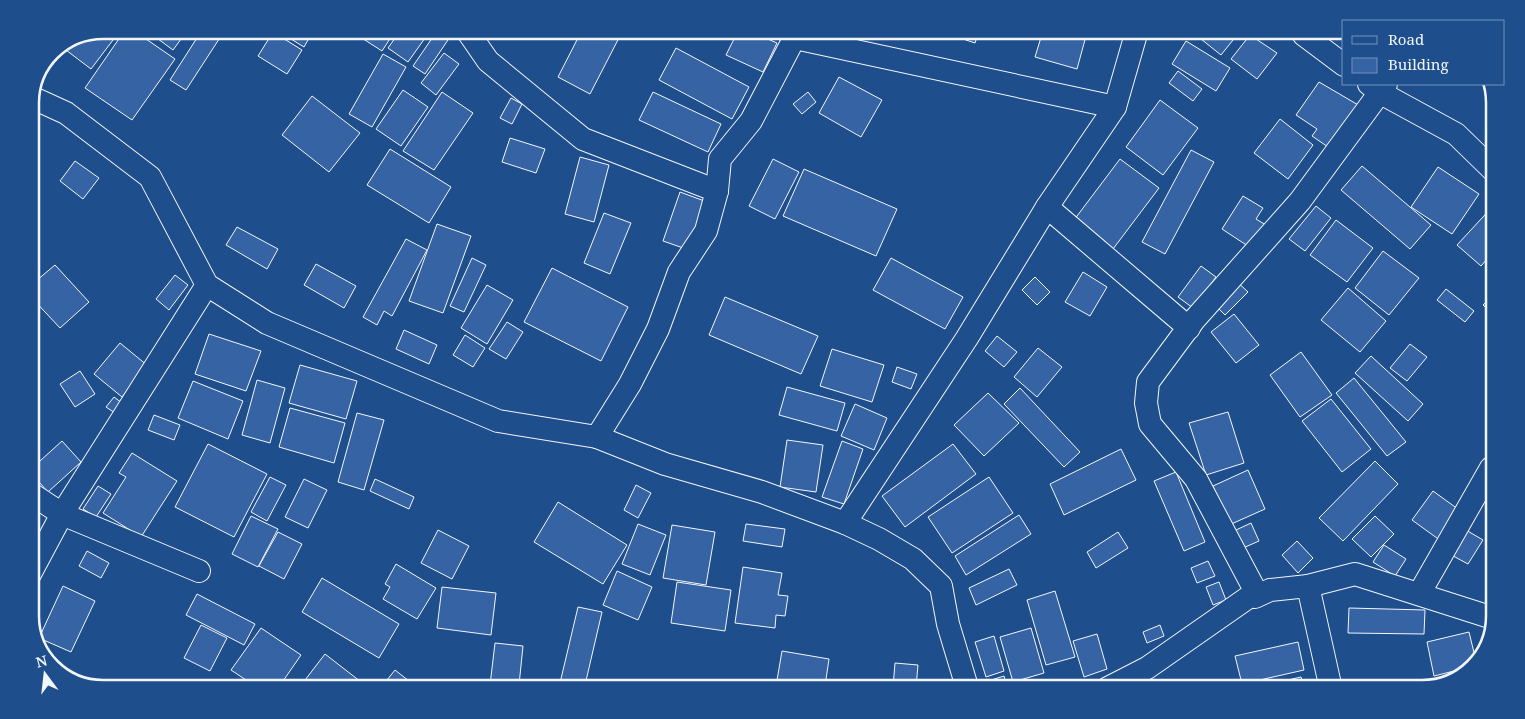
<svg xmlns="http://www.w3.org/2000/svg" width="1525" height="719" viewBox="0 0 1525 719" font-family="'Noto Serif',serif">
<rect width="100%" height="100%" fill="#1f4e8c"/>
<g fill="#3563a3" stroke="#f2f6ff">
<polygon points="103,30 108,30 116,36 91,69 62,47"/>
<polygon points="125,30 133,30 175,59 132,120 85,88"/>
<polygon points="146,30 177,30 184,35 173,50"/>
<polygon points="202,30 219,30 223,33 186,90 170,80"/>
<polygon points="278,31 313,31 304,47"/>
<polygon points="355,31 395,31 382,51 354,33"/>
<polygon points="400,31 430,31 408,62 388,48"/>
<polygon points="437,31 454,31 425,74 413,66"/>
<polygon points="273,32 302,50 287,74 258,56"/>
<polygon points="581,32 622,32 590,94 558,77"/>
<polygon points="737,33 754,33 777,43 763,72 726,55"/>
<polygon points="762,33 783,33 780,40"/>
<polygon points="961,34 978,34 975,43 960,38"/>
<polygon points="1042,34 1086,36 1077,69 1035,57"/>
<polygon points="1196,35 1237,35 1221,55"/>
<polygon points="1250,35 1277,53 1257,79 1231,59"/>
<polygon points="1186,41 1230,68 1216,91 1172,64"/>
<polygon points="676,48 749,87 732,119 659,80"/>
<polygon points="444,53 459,64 436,95 421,83"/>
<polygon points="383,54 406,67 372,127 349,114"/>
<polygon points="1178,71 1202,89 1193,101 1169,83"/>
<polygon points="839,77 882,100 861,137 819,113"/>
<polygon points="1319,82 1360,106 1331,149 1312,136 1317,129 1296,115"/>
<polygon points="403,90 428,107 401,146 376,129"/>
<polygon points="442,92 473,113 434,170 403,151"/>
<polygon points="653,92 721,124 708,152 639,120"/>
<polygon points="808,92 816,102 802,114 793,104"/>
<polygon points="312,96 360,133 329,172 282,135"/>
<polygon points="511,98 522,104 512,124 500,118"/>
<polygon points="1160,100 1198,128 1163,175 1126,147"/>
<polygon points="1280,119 1313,145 1288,179 1254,153"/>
<polygon points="510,138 545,149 536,173 502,162"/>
<polygon points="30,149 39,153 30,168"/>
<polygon points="390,149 451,187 429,223 367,185"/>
<polygon points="1191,150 1214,162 1165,254 1142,242"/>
<polygon points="580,157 609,165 594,222 565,214"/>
<polygon points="773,159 799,172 775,219 749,206"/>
<polygon points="1120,159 1159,188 1113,249 1074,220"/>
<polygon points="75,161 99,178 83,199 60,181"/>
<polygon points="1362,166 1431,225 1410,249 1341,190"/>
<polygon points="1438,167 1479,194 1452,234 1411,207"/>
<polygon points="804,169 897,209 876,256 783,216"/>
<polygon points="680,192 707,202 689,250 663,241"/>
<polygon points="1243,196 1263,208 1256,219 1269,227 1254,250 1222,229"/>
<polygon points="1494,205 1493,252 1481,266 1457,245"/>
<polygon points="1316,206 1331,218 1305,251 1289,239"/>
<polygon points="604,213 631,223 610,274 584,263"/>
<polygon points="1336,220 1373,248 1347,282 1310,255"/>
<polygon points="437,224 471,236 443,313 409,301"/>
<polygon points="237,227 278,249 267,269 226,245"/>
<polygon points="406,239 427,250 392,316 384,311 377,325 363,317"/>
<polygon points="1383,251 1419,278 1389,315 1355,288"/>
<polygon points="30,257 40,267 30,277"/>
<polygon points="472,258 486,265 464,312 450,306"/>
<polygon points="891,258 963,297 945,329 873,290"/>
<polygon points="316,264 356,286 344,308 304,285"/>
<polygon points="55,265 89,302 60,328 30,296 30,286"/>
<polygon points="1201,266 1216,277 1193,308 1178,297"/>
<polygon points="552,268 628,307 601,361 524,322"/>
<polygon points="1083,272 1107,287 1090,316 1065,302"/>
<polygon points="175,275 188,285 169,310 156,299"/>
<polygon points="1035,277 1050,292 1037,305 1022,290"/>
<polygon points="1234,279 1248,292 1225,315 1211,301"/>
<polygon points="487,285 513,300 487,344 461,328"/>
<polygon points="1348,288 1386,321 1360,352 1321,320"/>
<polygon points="1446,289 1474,311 1465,322 1437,300"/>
<polygon points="1493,295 1493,315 1483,305"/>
<polygon points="725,297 818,336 801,374 709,335"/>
<polygon points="1234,314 1259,345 1236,363 1211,332"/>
<polygon points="507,322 523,332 506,359 489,349"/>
<polygon points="404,330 437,345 429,364 396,349"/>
<polygon points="209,334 261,351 246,391 195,374"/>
<polygon points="465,335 485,348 473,367 453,355"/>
<polygon points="997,336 1017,352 1004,367 985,351"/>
<polygon points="120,343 148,366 122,397 94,374"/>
<polygon points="1410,344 1427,357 1407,381 1390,368"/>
<polygon points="1038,348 1062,367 1037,397 1014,377"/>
<polygon points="832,349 884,365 872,402 820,386"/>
<polygon points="1301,352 1332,395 1300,417 1270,375"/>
<polygon points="1371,356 1423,404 1408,421 1355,373"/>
<polygon points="300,365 357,381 346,419 289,403"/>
<polygon points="897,367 917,374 911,389 892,382"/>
<polygon points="80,371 95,394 75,407 60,384"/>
<polygon points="1354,378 1406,442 1387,456 1336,393"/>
<polygon points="257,380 285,388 270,443 242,435"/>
<polygon points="193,381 243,401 228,439 178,418"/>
<polygon points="787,387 845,403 837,431 779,415"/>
<polygon points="1020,388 1080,452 1064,467 1004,404"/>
<polygon points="988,393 1019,423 984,456 954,425"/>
<polygon points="114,397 122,403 115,413 106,407"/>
<polygon points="1331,399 1371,449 1342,472 1302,421"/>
<polygon points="855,404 887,418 874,450 841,436"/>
<polygon points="290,408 345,423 334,463 279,447"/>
<polygon points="1228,412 1244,463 1206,475 1189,423"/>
<polygon points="357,413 384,420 364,490 338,482"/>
<polygon points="154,415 180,425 174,440 148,430"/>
<polygon points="787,440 823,445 816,492 780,487"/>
<polygon points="62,441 81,462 48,492 30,472 30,470"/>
<polygon points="842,441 863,449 844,504 822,497"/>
<polygon points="208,444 267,474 234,537 175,507"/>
<polygon points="953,444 976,474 905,527 882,496"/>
<polygon points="1121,449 1136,480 1064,515 1050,484"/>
<polygon points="132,453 177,481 141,537 103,513 126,477 119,473"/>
<polygon points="1375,461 1398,484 1343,541 1319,518"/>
<polygon points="1248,470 1265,509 1229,525 1213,486"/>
<polygon points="1176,472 1205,542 1184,551 1154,481"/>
<polygon points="270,477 286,485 267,521 251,512"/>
<polygon points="989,477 1013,513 952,553 928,517"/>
<polygon points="304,479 327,490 308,528 285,517"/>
<polygon points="375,479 414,497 409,509 370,491"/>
<polygon points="636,485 651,493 638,518 624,510"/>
<polygon points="98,486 111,494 96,517 83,509"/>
<polygon points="1433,491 1462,512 1441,541 1412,520"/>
<polygon points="558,502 627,545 603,584 534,542"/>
<polygon points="1019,515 1031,534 966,575 955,556"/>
<polygon points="251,516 278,529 258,567 232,554"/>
<polygon points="1375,516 1394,534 1371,557 1352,539"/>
<polygon points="1251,523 1259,541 1243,548 1236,530"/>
<polygon points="638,524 666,535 650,575 622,564"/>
<polygon points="746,524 785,529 782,547 743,541"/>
<polygon points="672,525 715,532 706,585 663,578"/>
<polygon points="1459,526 1483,540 1468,564 1444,551"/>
<polygon points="438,530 469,546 452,579 421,563"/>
<polygon points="278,532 302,544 284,579 259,566"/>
<polygon points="1118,532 1128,548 1096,568 1087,552"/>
<polygon points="1297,541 1313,558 1298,573 1282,555"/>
<polygon points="1384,545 1406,559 1395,576 1373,562"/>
<polygon points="87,551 109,563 101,578 79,566"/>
<polygon points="1208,561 1215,576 1197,583 1191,568"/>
<polygon points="396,564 436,588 417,619 383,599 390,587 385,584"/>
<polygon points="743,567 782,573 778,595 788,596 785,616 776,615 775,628 735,623"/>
<polygon points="1009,569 1017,585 976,605 969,588"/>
<polygon points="617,571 652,587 638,620 603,605"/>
<polygon points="322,578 399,624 379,658 302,612"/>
<polygon points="677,582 731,590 725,631 671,623"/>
<polygon points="1219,582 1226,600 1213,605 1206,587"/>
<polygon points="63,586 95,601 71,652 39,638"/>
<polygon points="442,587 496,593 491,635 437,628"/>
<polygon points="1055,591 1075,657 1046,665 1027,600"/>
<polygon points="197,594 255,624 244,645 186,615"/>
<polygon points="578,607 602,612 585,685 560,683"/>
<polygon points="1349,608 1425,610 1424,634 1348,633"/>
<polygon points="201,625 227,638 210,671 184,658"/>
<polygon points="1160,625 1164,636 1147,643 1143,632"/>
<polygon points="261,628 301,655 281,684 252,684 231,670"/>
<polygon points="1031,628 1044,673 1013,682 1000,637"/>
<polygon points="1469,632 1476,661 1470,667 1434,676 1427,642"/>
<polygon points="1097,634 1107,669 1084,677 1073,641"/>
<polygon points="994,636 1004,671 986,677 975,642"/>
<polygon points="1298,642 1304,670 1242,684 1235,656"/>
<polygon points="495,643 523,646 519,685 490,685"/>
<polygon points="782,651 829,659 825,686 776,686"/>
<polygon points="325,654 365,685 302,684"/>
<polygon points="895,663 918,665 916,687 893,687"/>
<polygon points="395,670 414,685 383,685"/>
<polygon points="1464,675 1462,677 1449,681 1449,679"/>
<polygon points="1004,676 1007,687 989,687 988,681"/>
<polygon points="1301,677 1304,688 1261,688 1261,686"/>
</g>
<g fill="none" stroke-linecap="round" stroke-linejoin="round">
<g stroke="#f2f6ff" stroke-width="24">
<g id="minor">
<polyline points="468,32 488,61 583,139 717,191"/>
<polyline points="1304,35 1344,65"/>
<polyline points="795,38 1115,107"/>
<polyline points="1369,84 1379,92 1456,134 1494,171"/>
<polyline points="31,97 66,113 150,177 207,285 267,323 498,421 597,437 665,464 762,492 845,523 879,539 913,559 941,586 948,624 967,687"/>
<polyline points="1047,207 1189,328"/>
<polyline points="597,437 630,384 658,329 679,272 706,231 717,191 720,159 751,121 797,33"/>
<polyline points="30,493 62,514 199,571"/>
<polyline points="845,523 967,338 1047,207 1115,107 1136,34"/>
<polyline points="30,574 62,514 207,285"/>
<polyline points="1308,586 1331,689"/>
<polyline points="1256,592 1196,479 1150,424 1146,403 1148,382 1194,320 1300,201 1386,84"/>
<polyline points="1419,594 1491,468"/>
<polyline points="1108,688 1147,668 1256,592 1255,597 1270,590 1308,586 1355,574 1490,617"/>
</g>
</g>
<use href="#minor" stroke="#1f4e8c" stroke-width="22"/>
</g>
<path d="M0 0H1525V719H0ZM103 39H1422A64 64 0 0 1 1486 103V616A64 64 0 0 1 1422 680H103A64 64 0 0 1 39 616V103A64 64 0 0 1 103 39Z" fill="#1f4e8c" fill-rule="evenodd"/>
<path fill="none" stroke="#f2f6ff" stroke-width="2.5" d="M103 39H1422A64 64 0 0 1 1486 103V616A64 64 0 0 1 1422 680H103A64 64 0 0 1 39 616V103A64 64 0 0 1 103 39Z"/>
<rect x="1342" y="20" width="162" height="65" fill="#1f4e8c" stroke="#7391ba"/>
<rect x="1352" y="36" width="25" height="8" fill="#1f4e8c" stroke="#7391ba"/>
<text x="1388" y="45" font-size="15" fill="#f2f6ff">Road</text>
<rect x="1352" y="58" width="25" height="15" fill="#3563a3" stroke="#7391ba"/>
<text x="1388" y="70" font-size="15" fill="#f2f6ff">Building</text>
<g transform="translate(45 674) rotate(345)" stroke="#1f4e8c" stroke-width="4" paint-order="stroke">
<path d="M0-4L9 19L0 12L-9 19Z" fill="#f2f6ff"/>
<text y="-8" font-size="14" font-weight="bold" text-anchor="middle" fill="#f2f6ff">N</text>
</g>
</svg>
